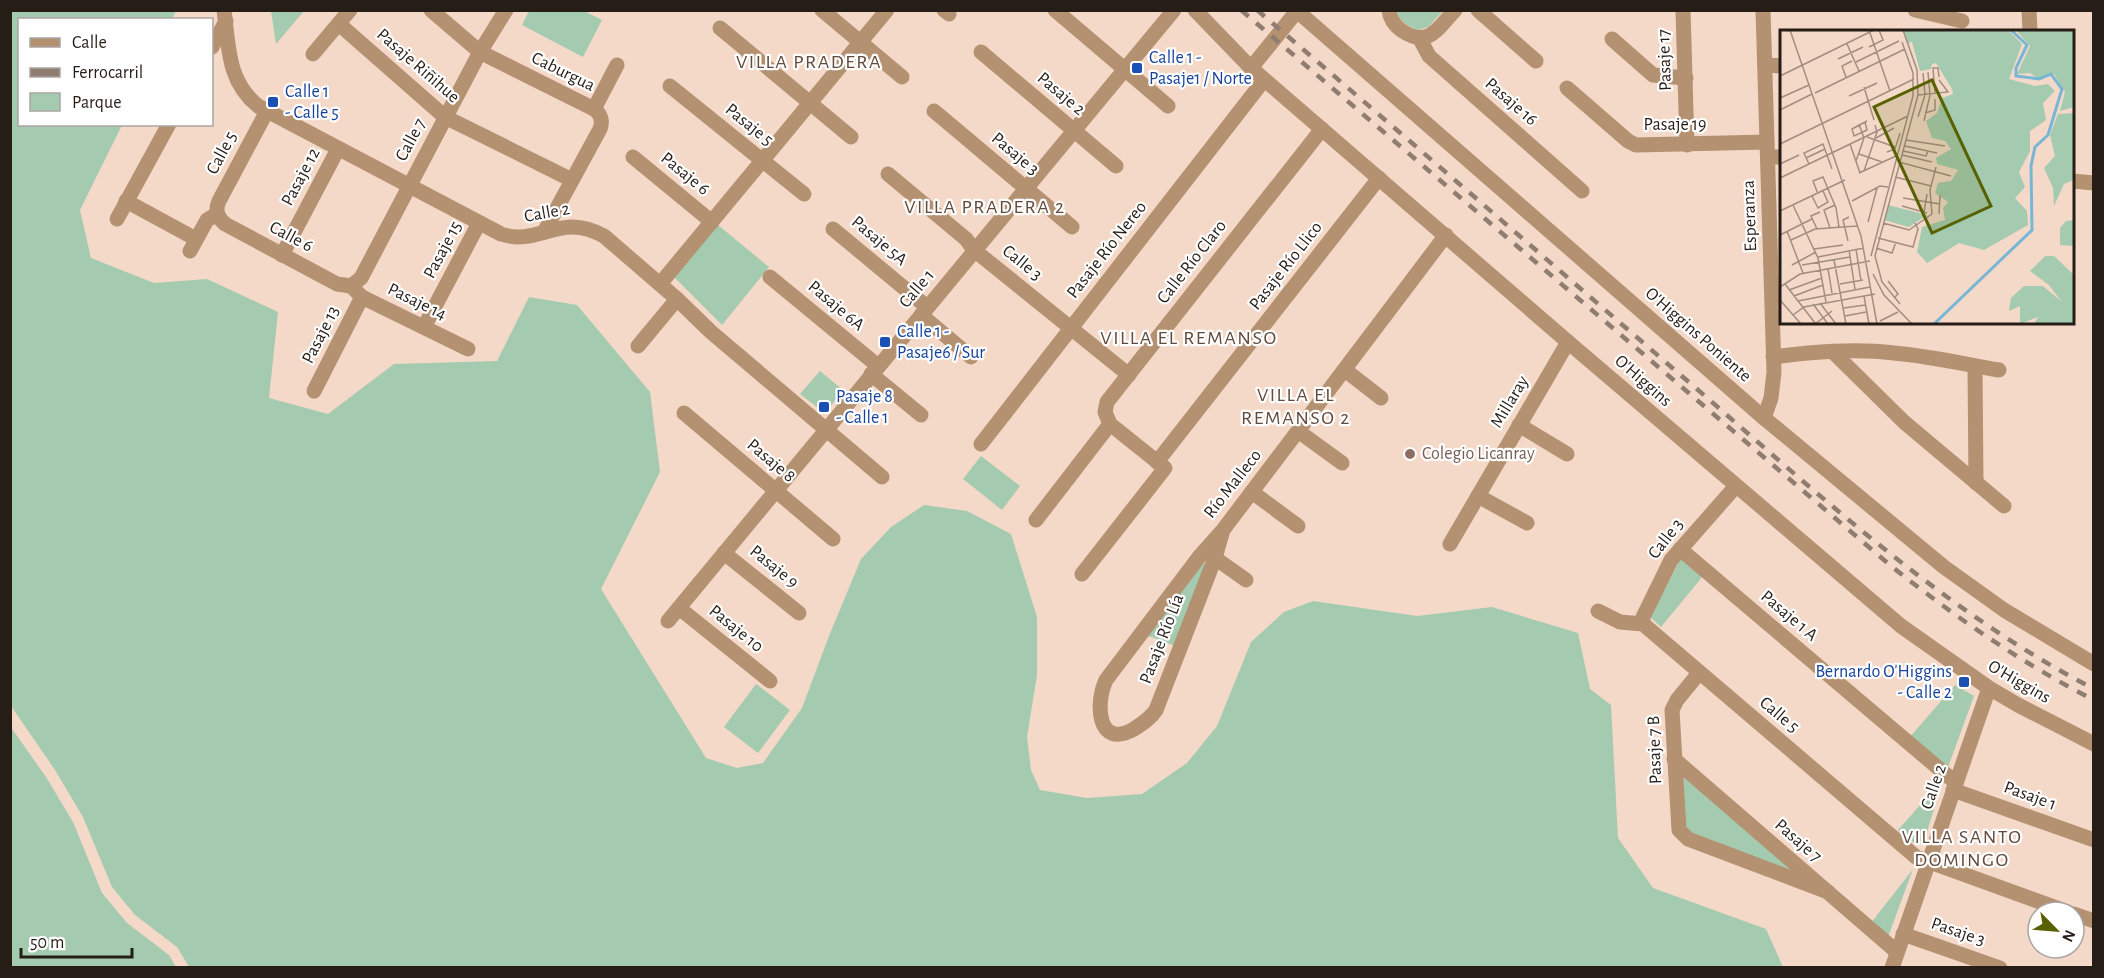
<svg xmlns="http://www.w3.org/2000/svg" width="2104" height="978" viewBox="0 0 2104 978" font-family="'Alegreya Sans',sans-serif">
<rect width="100%" height="100%" fill="#f4d9c8"/>
<g fill="#a4cbaf">
<polygon points="10,11 176,11 172,19 20,20 20,124 122,125 80,210 91,258 154,283 207,279 278,312 269,398 328,414 394,364 497,361 529,297 577,305 650,392 660,472 601,589 706,758 737,768 763,763 802,708 829,636 861,559 891,527 924,505 967,511 1011,534 1037,617 1037,675 1027,737 1031,770 1040,790 1087,798 1142,794 1187,763 1217,726 1251,642 1284,612 1313,601 1417,616 1492,607 1578,633 1590,689 1611,705 1618,838 1653,888 1766,929 1783,967 189,967 177,947 135,915 112,887 83,817 55,770 11,706"/>
<polygon points="271,11 304,11 276,44"/>
<polygon points="529,11 584,11 602,20 583,57 522,25"/>
<path d="M1397 11H1443L1428 27 1418 30C1409 27 1398 20 1397 11Z"/>
<polygon points="718,225 769,267 722,325 674,277"/>
<polygon points="820,371 843,390 827,411 822,411 800,394"/>
<polygon points="981,456 1020,486 1002,510 963,479"/>
<polygon points="1681,558 1703,576 1661,627 1650,617"/>
<polygon points="1202,562 1207,566 1175,646 1146,635"/>
<polygon points="756,684 790,710 758,753 724,727"/>
<polygon points="1955,685 1974,696 1947,770 1909,738"/>
<polygon points="10,726 46,777 73,822 102,893 127,923 169,955 176,967 11,967"/>
<polygon points="1677,770 1802,875 1683,831"/>
<polygon points="1943,779 1924,842 1915,844 1898,830"/>
<polygon points="1913,869 1888,937 1871,923"/>
</g>
<g fill="none" stroke-linecap="round" stroke-linejoin="round">
<g stroke="#b49171" stroke-width="15">
<path d="M224 10C229 47 227 81 258 106L501 234C540 247 559 211 604 236L677 299 711 332 882 477"/>
<path d="M431 10 480 52 594 109C601 114 603 121 600 129L544 232"/>
<polyline points="822,10 902,77"/>
<polyline points="944,10 949,14"/>
<polyline points="1055,10 1168,106"/>
<polyline points="1195,10 1251,68"/>
<path d="M1389 10C1390 19 1394 25 1401 30 1428 49 1437 29 1455 10"/>
<polyline points="1478,10 1536,61"/>
<polyline points="1683,10 1687,145"/>
<polyline points="1915,10 1962,21"/>
<polyline points="2029,10 2030,32"/>
<polyline points="339,24 445,117 572,180"/>
<polyline points="720,28 851,137"/>
<polyline points="1420,39 1429,56 1582,191"/>
<polyline points="1612,39 1653,75 1686,78"/>
<polyline points="212,47 226,21"/>
<polyline points="981,52 1116,166"/>
<polyline points="313,54 350,10"/>
<polyline points="1765,65 1782,66"/>
<polyline points="670,86 804,194"/>
<polyline points="1567,88 1628,141 1636,145 1767,142"/>
<polyline points="594,109 617,65"/>
<path d="M267 111 219 201C215 210 217 217 225 224L337 284 351 286"/>
<polyline points="934,111 1072,227"/>
<polyline points="633,157 712,222"/>
<polyline points="1768,157 1782,157"/>
<polyline points="888,174 966,239 974,250 1129,375"/>
<polyline points="2072,181 2094,183"/>
<polyline points="126,201 196,239"/>
<polyline points="117,219 169,124"/>
<polyline points="833,229 927,307"/>
<polyline points="190,251 207,220 217,214"/>
<polyline points="282,255 338,149"/>
<polyline points="770,277 878,366"/>
<polyline points="660,284 887,10"/>
<polyline points="351,286 361,278 480,52 506,10"/>
<polyline points="351,286 362,297 468,349"/>
<polyline points="921,315 971,357"/>
<polyline points="424,327 479,223"/>
<polyline points="638,346 677,299"/>
<polyline points="1834,353 1904,422 2004,506"/>
<path d="M1773 357C1812 352 1854 348 1894 353 1929 356 1964 364 1999 370"/>
<polyline points="1975,366 1976,483"/>
<polyline points="1345,370 1381,398"/>
<polyline points="871,374 921,415"/>
<polyline points="314,391 362,297"/>
<polyline points="684,413 833,539"/>
<polyline points="1764,418 1944,567 2004,610 2094,664"/>
<polyline points="1519,425 1567,454"/>
<polyline points="1298,431 1342,463"/>
<polyline points="981,444 1264,80"/>
<polyline points="1157,462 1379,178"/>
<polyline points="1252,492 1298,526"/>
<polyline points="1478,496 1527,523"/>
<polyline points="1036,520 1110,424"/>
<path d="M1223 530 1215 558 1156 710C1150 719 1143 723 1134 729 1097 750 1095 703 1106 680L1199 557 1223 530 1446 235"/>
<polyline points="1450,544 1568,342"/>
<polyline points="1680,549 1956,783"/>
<polyline points="724,553 799,613"/>
<polyline points="1215,558 1246,580"/>
<polyline points="1082,574 1165,468 1110,424 1105,412 1107,402 1322,129"/>
<polyline points="679,608 770,681"/>
<polyline points="1598,611 1620,622 1643,624 1916,857 2068,912"/>
<polyline points="668,621 1174,10"/>
<polyline points="1643,624 1643,617 1671,560 1736,486"/>
<polyline points="1699,673 1677,700 1672,710 1679,830 1688,839 1828,892"/>
<polyline points="1674,759 1897,952"/>
<polyline points="1953,790 2094,840"/>
<polyline points="2074,914 2094,921"/>
<polyline points="1903,934 2000,968"/>
<polyline points="1892,968 1989,688"/>
</g>
<g stroke="#b49171" stroke-width="15">
<polyline points="1296,10 1764,418 1771,398 1774,372 1763,10"/>
<polyline points="1297,11 1251,68 1568,342 1901,626 1989,688 2018,705 2094,744"/>
</g>
<g stroke="#8f7d71" stroke-width="4.5" stroke-dasharray="10 10" stroke-linecap="butt">
<path d="M1241 10 1891 566C1954 616 2021 663 2094 700"/>
<path d="M1257 10C1407 138 1555 267 1705 396 1827 502 1949 614 2094 689"/>
</g>
</g>
<g fill="#1a4fb4" stroke="#fff" stroke-width="2">
<rect x="1131" y="62" width="12" height="12" rx="3"/>
<rect x="267" y="96" width="12" height="12" rx="3"/>
<rect x="879" y="336" width="12" height="12" rx="3"/>
<rect x="818" y="401" width="12" height="12" rx="3"/>
<rect x="1958" y="676" width="12" height="12" rx="3"/>
</g>
<circle fill="#8d6e63" stroke="#fff" stroke-width="2" cx="1410" cy="454" r="6"/>
<g text-anchor="middle" dominant-baseline="central" stroke-width="4.5" stroke-linejoin="round" paint-order="stroke">
<g font-size="18" fill="#164399" stroke="#fff" text-anchor="start">
<text x="1149" y="58">Calle 1 -<tspan x="1149" dy="21">Pasaje1 / Norte</tspan></text>
<text x="285" y="92">Calle 1<tspan x="285" dy="21">- Calle 5</tspan></text>
<text x="897" y="332">Calle 1 -<tspan x="897" dy="21">Pasaje6 / Sur</tspan></text>
<text x="836" y="397">Pasaje 8<tspan x="836" dy="21">- Calle 1</tspan></text>
<text x="1952" y="672" text-anchor="end">Bernardo O'Higgins<tspan x="1952" dy="21">- Calle 2</tspan></text>
</g>
<g font-size="18" fill="#271d17" stroke="#fff">
<text transform="translate(1665 60) rotate(-92)">Pasaje 17</text>
<text transform="translate(418 66) rotate(41)">Pasaje Riñihue</text>
<text transform="translate(563 72) rotate(26)">Caburgua</text>
<text transform="translate(1061 94) rotate(40)">Pasaje 2</text>
<text transform="translate(1511 102) rotate(41)">Pasaje 16</text>
<text transform="translate(749 125) rotate(39)">Pasaje 5</text>
<text x="1675" y="125">Pasaje 19</text>
<text transform="translate(411 140) rotate(-62)">Calle 7</text>
<text transform="translate(222 153) rotate(-62)">Calle 5</text>
<text transform="translate(1015 154) rotate(40)">Pasaje 3</text>
<text transform="translate(685 174) rotate(39)">Pasaje 6</text>
<text transform="translate(301 177) rotate(-62)">Pasaje 12</text>
<text transform="translate(547 213) rotate(-10)">Calle 2</text>
<text transform="translate(1750 216) rotate(-92)">Esperanza</text>
<text transform="translate(291 237) rotate(28)">Calle 6</text>
<text transform="translate(879 241) rotate(40)">Pasaje 5A</text>
<text transform="translate(443 250) rotate(-62)">Pasaje 15</text>
<text transform="translate(1107 250) rotate(-52)">Pasaje Río Nereo</text>
<text transform="translate(1192 262) rotate(-52)">Calle Río Claro</text>
<text transform="translate(1022 263) rotate(39)">Calle 3</text>
<text transform="translate(1286 266) rotate(-52)">Pasaje Río Llico</text>
<text transform="translate(917 289) rotate(-50)">Calle 1</text>
<text transform="translate(417 302) rotate(26)">Pasaje 14</text>
<text transform="translate(836 306) rotate(40)">Pasaje 6A</text>
<text transform="translate(321 335) rotate(-63)">Pasaje 13</text>
<text transform="translate(1698 335) rotate(41)">O'Higgins Poniente</text>
<text transform="translate(1643 381) rotate(41)">O'Higgins</text>
<text transform="translate(1510 402) rotate(-59)">Millaray</text>
<text transform="translate(771 461) rotate(40)">Pasaje 8</text>
<text transform="translate(1233 484) rotate(-52)">Río Malleco</text>
<text transform="translate(1666 539) rotate(-52)">Calle 3</text>
<text transform="translate(774 567) rotate(39)">Pasaje 9</text>
<text transform="translate(1789 616) rotate(40)">Pasaje 1 A</text>
<text transform="translate(736 629) rotate(39)">Pasaje 10</text>
<text transform="translate(1162 639) rotate(-69)">Pasaje Río Lía</text>
<text transform="translate(2019 682) rotate(30)">O'Higgins</text>
<text transform="translate(1779 715) rotate(40)">Calle 5</text>
<text transform="translate(1655 750) rotate(-92)">Pasaje 7 B</text>
<text transform="translate(1934 787) rotate(-71)">Calle 2</text>
<text transform="translate(2030 796) rotate(20)">Pasaje 1</text>
<text transform="translate(1798 841) rotate(41)">Pasaje 7</text>
<text transform="translate(1958 932) rotate(19)">Pasaje 3</text>
</g>
<g font-size="18" fill="#785e54" stroke="#fff" text-anchor="start">
<text x="1422" y="454">Colegio Licanray</text>
</g>
<g font-size="20" letter-spacing="1.5" fill="#624b3d" stroke="#fff">
<text x="809" y="62">VILLA PRADERA</text>
<text x="985" y="207">VILLA PRADERA 2</text>
<text x="1189" y="338">VILLA EL REMANSO</text>
<text x="1296" y="395">VILLA EL<tspan x="1296" dy="23">REMANSO 2</tspan></text>
<text x="1962" y="837">VILLA SANTO<tspan x="1962" dy="23">DOMINGO</tspan></text>
</g>
</g>
<g transform="translate(1780 30)">
<rect width="294" height="294" fill="#f4d9c8"/>
<path d="M123 0H228L242 14 229 49 255 56 268 54 275 61 263 73 266 90 250 101V121L239 142 245 157 235 168 247 181 248 195 204 220 179 213 147 233 137 222 142 197 165 190 163 178 168 172 155 163 158 153 171 151 178 140 157 134 156 128 171 119 165 111 152 108 146 91 157 83 162 68 173 64 172 59 156 33 152 34 151 39 140 41 132 12 128 13ZM294 0V77L280 81 285 62 274 44 257 48 250 43 237 44 250 16 236 0ZM294 83V150L284 154 274 176 273 158 264 138 275 126 270 105 278 84ZM108 175 147 185 129 197 104 190ZM294 190V216L280 215V198L286 191ZM265 226H274L294 245V294H254L258 287 240 294V276L229 281 231 268 244 256H263L282 272 269 255 250 241Z" fill="#a4cbaf"/>
<path fill="none" stroke="#78b6d5" stroke-width="3" d="M154 294 252 200 251 136 255 117 268 105 282 59 271 44 259 49 236 46V38L247 15 231 0"/>
<path fill="none" stroke="#a28e81" stroke-width="1.5" d="M10 0 81 206 97 294M90 3 110 61M67 14 79 41M89 17 103 10 99 0M58 29 83 17M76 32 119 11M143 43 145 64M0 46 94 0M66 47 62 36 72 31M84 57 94 90M35 63 125 19M155 63 153 38H158L159 47M138 65 168 62 159 50M69 66 97 53M0 68 29 55M0 80 32 64M145 83 155 80V69M138 87 145 65M144 91 150 65 148 42M85 92 87 100 74 106 72 99 87 91M87 107 115 117M96 108 114 98M126 110 165 116M0 114 134 49M70 114 80 143M125 116 148 121M123 121 146 126 148 121 157 123M107 122 115 119 120 103M79 124 102 132M122 125 152 132M26 128 45 119M76 131 84 108 79 94M119 132 171 146M0 134 19 125M29 134 24 123 43 114 52 139M84 141 97 102 95 95M79 143 116 126M115 147 151 156M0 148 128 86M38 164 33 151 43 147 56 178 59 197M32 166 38 178 48 172 43 161M123 168 160 174M72 171 100 156 108 157M13 175 38 228 46 272M122 176 147 183M0 181 65 150M144 182 147 164M152 184 150 160 156 137M159 184 160 165M88 192 97 158M103 193 129 200 152 184M50 198 44 180 55 175M37 199 31 186 40 182M7 201 23 243M0 205 32 189M98 208 133 217 138 199 135 193M11 210 35 199 77 196M68 211 63 190 69 187M96 218 112 223 116 212M34 219 63 215M76 219 81 251M69 220 75 259M91 226 133 66V43L122 12M38 227 84 218M54 230 66 294M12 235 36 222M22 235 70 227M48 239 52 263M93 244 104 265 132 294M108 251 118 264 114 268M5 254 35 293M60 254 83 250M0 257 20 244 90 231M9 260 42 248M14 266 43 255M84 266 89 294M0 270 21 294M18 271 90 257M40 273 56 294M33 274 48 294M120 274 102 252 95 226 138 65 137 40 123 0M64 278 85 275M13 285 24 277 95 264M65 286 86 282M100 291 118 282M35 294 52 281"/>
<path fill="#586100" fill-opacity="0.15" stroke="#586100" stroke-width="3" d="M152 50 211 176 152 203 94 77Z"/>
<rect width="294" height="294" fill="none" stroke="#271d17" stroke-width="3"/>
</g>
<rect width="2104" height="978" fill="none" stroke="#271d17" stroke-width="24"/>
<rect x="18" y="18" width="195" height="108" fill="#ffffff" stroke="#a9a5a2" stroke-width="1.5"/>
<rect x="30" y="38" width="30" height="9" fill="#b49171" stroke="#a9a5a2" stroke-width="1.5"/>
<text x="72" y="48" font-size="18" fill="#271d17">Calle</text>
<rect x="30" y="68" width="30" height="9" fill="#8f7d71" stroke="#a9a5a2" stroke-width="1.5"/>
<text x="72" y="78" font-size="18" fill="#271d17">Ferrocarril</text>
<rect x="30" y="93" width="30" height="18" fill="#a4cbaf" stroke="#a9a5a2" stroke-width="1.5"/>
<text x="72" y="108" font-size="18" fill="#271d17">Parque</text>
<g transform="translate(2056 930) rotate(115)"><circle r="28" fill="#ffffff" stroke="#a9a5a2" stroke-width="1.5"/>
<path d="M0-4.5L10 22L0 15L-10 22Z" fill="#586100"/>
<text y="-9" font-size="16" font-weight="bold" text-anchor="middle" fill="#271d17">N</text>
</g>
<path d="M21 948v9h111v-9" fill="none" stroke="#271d17" stroke-width="3"/>
<text x="30" y="948" font-size="18" fill="#271d17" stroke="#ffffff" stroke-width="4.5" paint-order="stroke">50 m</text>
</svg>
